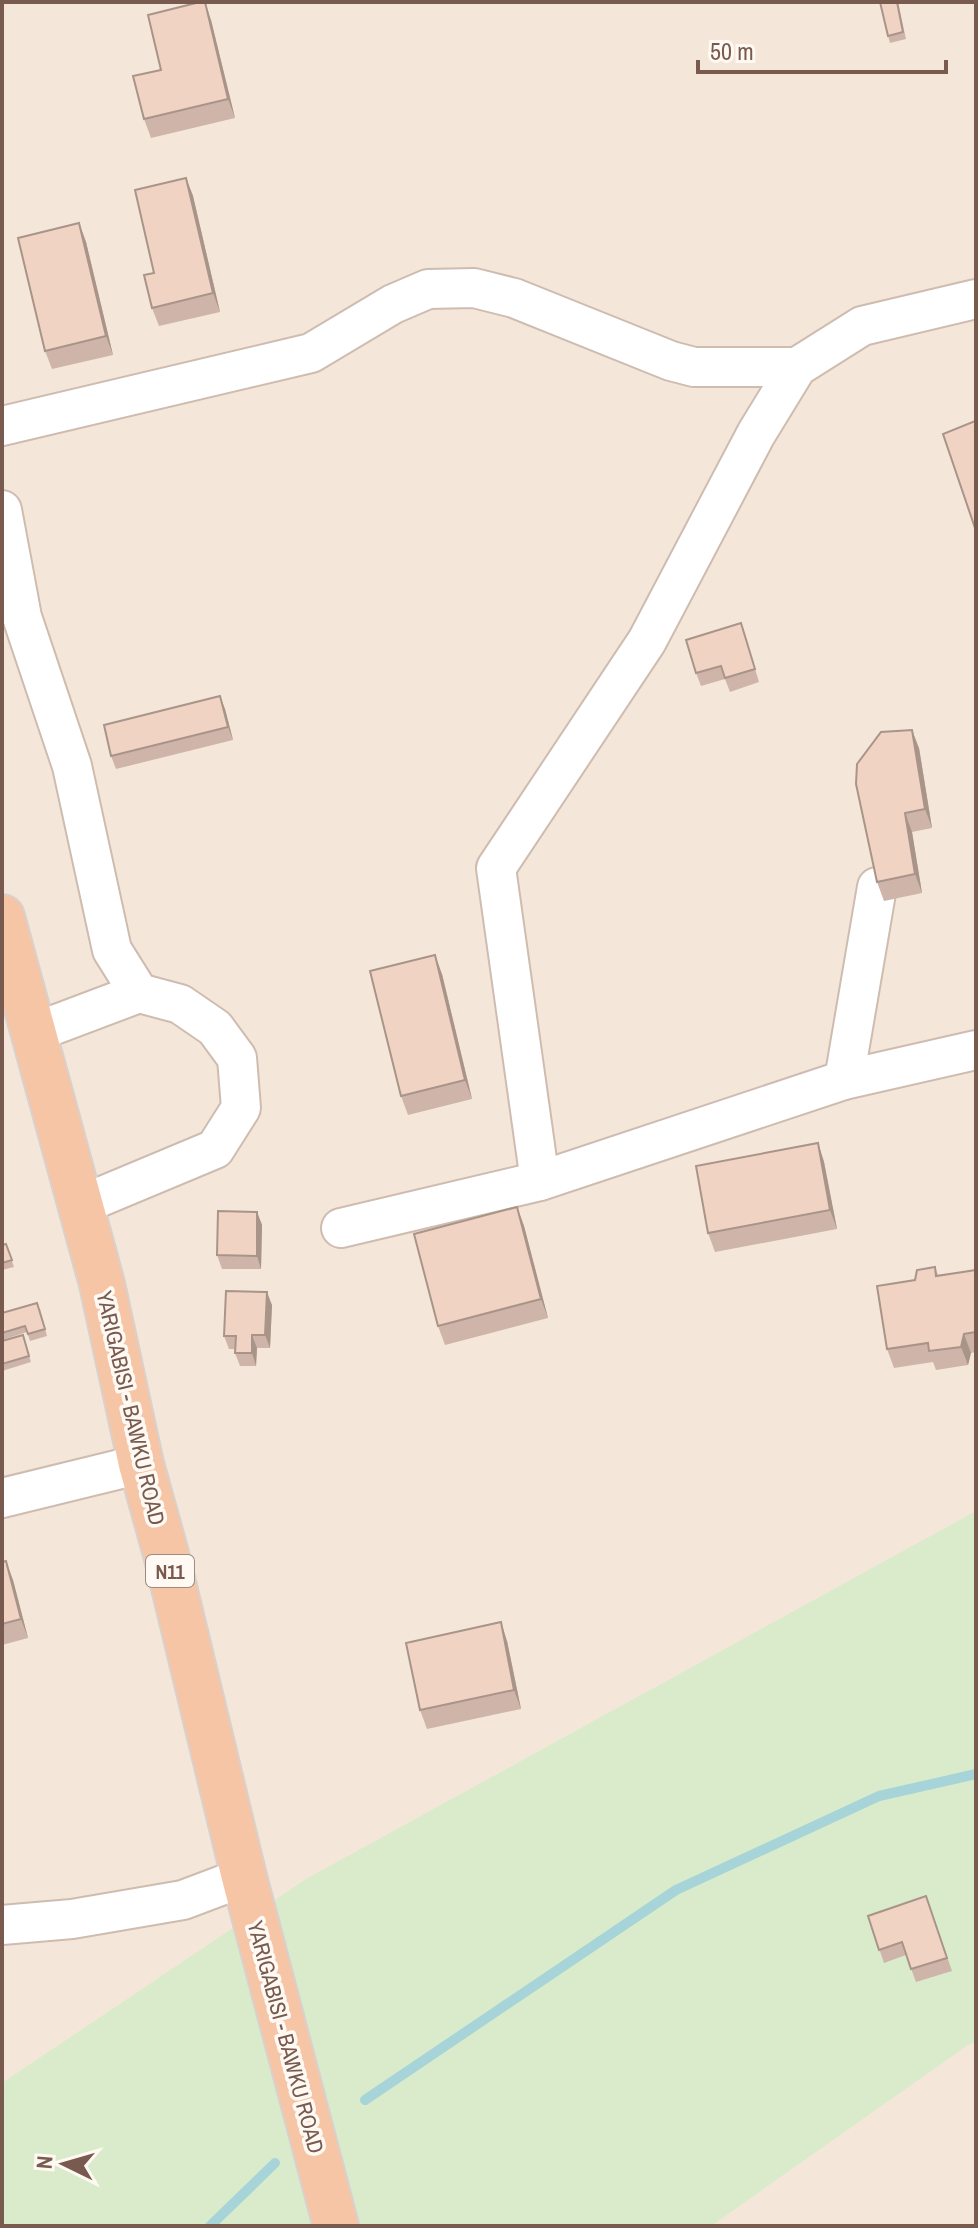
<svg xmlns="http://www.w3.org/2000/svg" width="978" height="2228" viewBox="0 0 978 2228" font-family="'Archivo Narrow',sans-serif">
<rect width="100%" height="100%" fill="#fcf5ec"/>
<rect fill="#f4e7da" x="2" y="2" width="974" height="2224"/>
<polygon fill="#d9ebca" points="976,1511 976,2042 968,2045 711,2226 2,2226 2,2083 306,1879"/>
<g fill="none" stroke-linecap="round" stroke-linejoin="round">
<g stroke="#a6d4d8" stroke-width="10">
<polyline points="365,2100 676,1890 879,1796 976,1774"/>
<polyline points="210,2226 275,2163"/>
</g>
<g stroke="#cfbcb1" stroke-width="42">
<g id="minor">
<polyline points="2,426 311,353 393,304 428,289 474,288 514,298 671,361 694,367 797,367"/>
<polyline points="2,510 22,617 72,766 112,950 139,993 180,1004 215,1028 237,1058 241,1108 215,1149 81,1205"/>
<polyline points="33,1033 139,993"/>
<polyline points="844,1080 877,887"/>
<polyline points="540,1181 496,868 647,641 756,434 797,367 862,326 976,299"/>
<polyline points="341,1228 540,1181 844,1080 976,1050"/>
<polyline points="2,1498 141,1464"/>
<polyline points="2,1925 72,1919 183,1900 244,1877"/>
</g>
</g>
<g stroke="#d9d1cd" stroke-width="48">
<polyline id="trunk" points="2,917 102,1284 141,1464 166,1554 244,1877 336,2226"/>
</g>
<use href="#minor" stroke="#fff" stroke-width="38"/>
<use href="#trunk" stroke="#f6c5a6" stroke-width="44"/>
</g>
<g fill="#cfb5a9">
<polygon points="898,2 906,39 890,43 888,36"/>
<polygon points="211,20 235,118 151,138 144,119 161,70"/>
<polygon points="186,178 193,196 220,312 159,326 152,308 154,273"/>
<polygon points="79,223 86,242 113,355 52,369 45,351"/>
<polygon points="745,636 759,682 730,692 725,679 701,686 696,673"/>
<polygon points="225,709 233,740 116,769 111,756"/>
<polygon points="919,748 932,828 912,832 922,893 884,901 877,882"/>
<polygon points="442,974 472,1099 408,1115 401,1096"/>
<polygon points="818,1143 824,1162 837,1229 715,1252 708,1233"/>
<polygon points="517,1207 524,1226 548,1318 445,1345 438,1326"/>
<polygon points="257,1212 262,1225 261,1269 222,1269 217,1255"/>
<polygon points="6,1244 14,1267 2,1270 2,1245"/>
<polygon points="935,1267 938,1275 976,1270 976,1352 971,1353 968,1365 936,1370 933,1362 894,1368 887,1349 915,1280"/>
<polygon points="272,1305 270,1348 257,1348 256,1366 240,1366 235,1353 235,1349 229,1349 224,1336"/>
<polygon points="40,1309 47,1336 30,1341 27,1332 2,1340 2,1313"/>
<polygon points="23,1335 31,1362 2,1371 2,1341"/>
<polygon points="2,1562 13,1580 28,1638 2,1645"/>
<polygon points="507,1641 521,1709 427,1729 420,1710"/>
<polygon points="926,1896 952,1971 916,1982 906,1955 884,1963 868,1916"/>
</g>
<g fill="#a99489">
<polygon points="205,2 211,20 235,118 228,99"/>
<polygon points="186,178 193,196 220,312 213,293"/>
<polygon points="79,223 86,242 113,355 106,336"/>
<polygon points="220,696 225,709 233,740 228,727"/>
<polygon points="912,730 919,748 932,828 925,809"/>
<polygon points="905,813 912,832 922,893 915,874"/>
<polygon points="435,955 442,974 472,1099 465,1080"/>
<polygon points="818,1143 824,1162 837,1229 830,1210"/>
<polygon points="517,1207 524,1226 548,1318 541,1299"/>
<polygon points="257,1212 262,1225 261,1269 257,1256"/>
<polygon points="267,1292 272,1305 270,1348 265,1335"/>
<polygon points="964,1334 971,1353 968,1365 961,1347"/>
<polygon points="252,1335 257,1348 256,1366 252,1353"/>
<polygon points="6,1561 13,1580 28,1638 21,1619"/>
<polygon points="501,1622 507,1641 521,1709 514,1690"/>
</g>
<g fill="#f1d3c4" stroke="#a99489" stroke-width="2">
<polygon points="200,2 205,2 228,99 144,119 133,76 161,70 148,15"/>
<polygon points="880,2 897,2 903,32 888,36"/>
<polygon points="186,178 213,293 152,308 144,275 154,273 135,190"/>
<polygon points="79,223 106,336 45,351 18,238"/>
<polygon points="975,421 976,424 976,531 943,434"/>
<polygon points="741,623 755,669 725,678 721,666 696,673 686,640"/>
<polygon points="220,696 228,727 111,756 104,725"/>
<polygon points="912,730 925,809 905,813 915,874 877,882 856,784 857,764 881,732"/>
<polygon points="435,955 465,1080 401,1096 370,971"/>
<polygon points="818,1143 830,1210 708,1233 696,1166"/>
<polygon points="517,1207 541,1299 438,1326 414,1234"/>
<polygon points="218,1211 257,1212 257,1256 217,1255"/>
<polygon points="6,1244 12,1260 2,1263 2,1245"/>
<polygon points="935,1267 936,1276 976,1270 976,1332 964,1334 961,1347 929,1351 928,1343 887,1349 877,1286 915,1280 917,1270"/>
<polygon points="226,1291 267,1292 265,1335 252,1335 252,1353 235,1353 236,1336 224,1336"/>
<polygon points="37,1303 45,1329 28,1334 25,1326 2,1333 2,1313"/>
<polygon points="23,1335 29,1356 2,1364 2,1341"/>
<polygon points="6,1561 21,1619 2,1624 2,1562"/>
<polygon points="501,1622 514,1690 420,1710 406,1643"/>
<polygon points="926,1896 947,1958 911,1969 902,1942 879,1950 868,1916"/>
</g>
<g text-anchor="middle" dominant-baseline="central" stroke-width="7" stroke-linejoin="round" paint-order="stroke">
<rect fill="#fff9f3" stroke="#a08a80" stroke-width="2" x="146" y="1555" width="48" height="32" rx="6"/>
<g font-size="20" font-weight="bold" fill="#785a4e">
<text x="170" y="1571">N11</text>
</g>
<g font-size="22" fill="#785a4e" stroke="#fff9f3">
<text transform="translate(131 1408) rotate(77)">YARIGABISI - BAWKU ROAD</text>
<text transform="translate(286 2037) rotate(75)">YARIGABISI - BAWKU ROAD</text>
</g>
</g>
<rect width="978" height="2228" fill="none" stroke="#785a4e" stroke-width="8"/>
<g transform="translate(64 2164) rotate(275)" stroke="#fff9f3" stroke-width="6" paint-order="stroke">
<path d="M0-6L14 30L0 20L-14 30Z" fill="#785a4e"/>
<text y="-12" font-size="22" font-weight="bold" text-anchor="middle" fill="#785a4e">N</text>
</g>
<path d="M698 60v12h248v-12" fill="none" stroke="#785a4e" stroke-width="4"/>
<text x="710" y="60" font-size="24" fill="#785a4e" stroke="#fff9f3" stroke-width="6" paint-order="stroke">50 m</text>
</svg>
